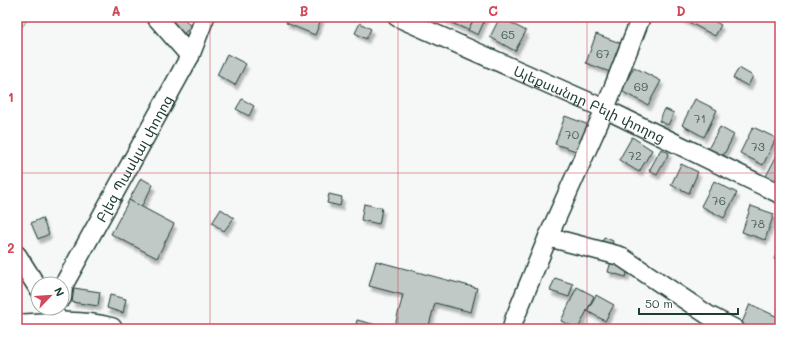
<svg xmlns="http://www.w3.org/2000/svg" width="797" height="346" viewBox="0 0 797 346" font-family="Mali,'Noto Sans Armenian',sans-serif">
<defs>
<filter id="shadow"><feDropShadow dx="2.5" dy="4.5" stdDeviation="1" flood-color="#0004"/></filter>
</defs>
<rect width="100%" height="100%" fill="#f6f7f7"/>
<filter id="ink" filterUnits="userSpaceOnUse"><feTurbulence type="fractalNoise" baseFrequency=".025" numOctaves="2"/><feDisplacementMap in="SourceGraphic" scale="8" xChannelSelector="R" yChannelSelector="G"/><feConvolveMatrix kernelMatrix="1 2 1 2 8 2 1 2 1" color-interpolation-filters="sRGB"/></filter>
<g filter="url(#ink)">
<polygon fill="#d6dcdb" stroke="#7a8c88" points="17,17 30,17 17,33"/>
<g fill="#c0c9c6" stroke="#1f3d34" filter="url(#shadow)">
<polygon points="171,17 183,17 191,27 181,36 167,20"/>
<polygon points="288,17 322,17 315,35 286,23"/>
<polygon points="441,17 458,17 454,24"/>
<polygon points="458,17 475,17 468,30 454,24"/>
<polygon points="475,17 486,17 478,35 468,30"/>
<polygon points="500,17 526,31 515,51 490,37"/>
<polygon points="679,17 707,17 721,25 715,36"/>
<polygon points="360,23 371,29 366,39 355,33"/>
<polygon points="596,34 620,43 610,72 586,63"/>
<polygon points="227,54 246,64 235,85 217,75"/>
<polygon points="634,67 661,81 648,105 621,91"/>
<polygon points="739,68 753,76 748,86 733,78"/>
<polygon points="242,99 254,106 249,116 236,109"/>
<polygon points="695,99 717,110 704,137 682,125"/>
<polygon points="665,109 674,113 668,125 659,121"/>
<polygon points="565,116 589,125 579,152 555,144"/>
<polygon points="720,127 734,135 723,156 708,149"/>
<polygon points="753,127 776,138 763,165 740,153"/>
<polygon points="632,137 652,150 639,172 619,160"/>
<polygon points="661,149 669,153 657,175 649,171"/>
<polygon points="777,155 780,157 780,170 773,184 764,180"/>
<polygon points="681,164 698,172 689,193 671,185"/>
<polygon points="141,178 153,185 141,207 129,200"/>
<polygon points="714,181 737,193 724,218 701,206"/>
<polygon points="329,194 342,197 340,206 327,203"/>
<polygon points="129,200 174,224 157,258 111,234"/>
<polygon points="364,204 382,208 379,224 361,220"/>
<polygon points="751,206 774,214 765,240 742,232"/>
<polygon points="221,209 234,218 224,231 212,223"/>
<polygon points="42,218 49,234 38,239 31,223"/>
<polygon points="604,237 613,241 610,249 601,246"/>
<polygon points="780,247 780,262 774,259"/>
<polygon points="376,261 477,288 471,312 435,303 428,329 394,329 403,295 369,286"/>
<polygon points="611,261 629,266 626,277 608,272"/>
<polygon points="555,278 573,284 569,297 550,291"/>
<polygon points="577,287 594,296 578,329 561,321"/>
<polygon points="74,288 100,292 98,306 72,302"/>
<polygon points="110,295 126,299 123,313 107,308"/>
<polygon points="596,295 614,305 605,321 587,311"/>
<polygon points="750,304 780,318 780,329 750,329 741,325"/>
<polygon points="357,320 392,329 355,329"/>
<polygon points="645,325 652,329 643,329"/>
</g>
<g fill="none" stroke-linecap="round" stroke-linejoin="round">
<g stroke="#1f3d34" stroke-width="21">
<g id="minor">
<polyline points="156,17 190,56"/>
<path id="s1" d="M397 17 605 109 780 194"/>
<polyline points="548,237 620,256 708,315 735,329"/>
<polyline points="17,255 38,288"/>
<path id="s2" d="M62 298 63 286 190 56 205 17"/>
<polyline points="51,308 64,329"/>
<polyline points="512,329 514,320 548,237 605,109 641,17"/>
</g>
</g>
<g stroke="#1f3d34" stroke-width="25">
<path id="major" d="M17 326C48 324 80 321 111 329"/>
</g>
<use href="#minor" stroke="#fff" stroke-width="18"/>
<use href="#major" stroke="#fff" stroke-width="22"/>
</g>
</g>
<path fill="none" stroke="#d1495b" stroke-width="1" stroke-opacity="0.55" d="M210 17V329M398 17V329M587 17V329M17 173H780"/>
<g text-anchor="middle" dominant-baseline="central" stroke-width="3" stroke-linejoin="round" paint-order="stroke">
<g font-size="12" fill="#476058">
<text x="508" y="34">65</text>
<text x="603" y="53">67</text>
<text x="641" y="86">69</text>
<text x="700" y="118">71</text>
<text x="572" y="134">70</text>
<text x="758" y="146">73</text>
<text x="635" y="155">72</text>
<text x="719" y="200">76</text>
<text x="758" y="223">78</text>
</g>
<g font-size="14" fill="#1f3d34" stroke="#fff">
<text stroke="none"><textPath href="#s1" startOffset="211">Ալեքսանդր Բելի փողոց</textPath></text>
<text stroke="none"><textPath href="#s2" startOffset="158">Բլեզ Պասկալ փողոց</textPath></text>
</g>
</g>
<rect width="797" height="346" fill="none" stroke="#fff" stroke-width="44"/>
<g transform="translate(50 296) rotate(65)"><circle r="19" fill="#ffffff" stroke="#a5b1ae"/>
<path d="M0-3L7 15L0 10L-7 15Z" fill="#d1495b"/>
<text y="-6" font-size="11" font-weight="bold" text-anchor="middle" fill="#1f3d34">N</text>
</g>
<path d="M639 308v6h99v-6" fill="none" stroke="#1f3d34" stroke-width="2"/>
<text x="645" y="308" font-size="12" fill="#1f3d34" stroke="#ffffff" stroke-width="3" paint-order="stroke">50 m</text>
<rect x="22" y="22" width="753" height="302" fill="none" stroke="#d1495b" stroke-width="1.5"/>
<g font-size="13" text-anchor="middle" font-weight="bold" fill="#d1495b">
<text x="116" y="16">A</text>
<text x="304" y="16">B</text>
<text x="493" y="16">C</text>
<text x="681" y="16">D</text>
<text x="11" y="102">1</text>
<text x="11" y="253">2</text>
</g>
</svg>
